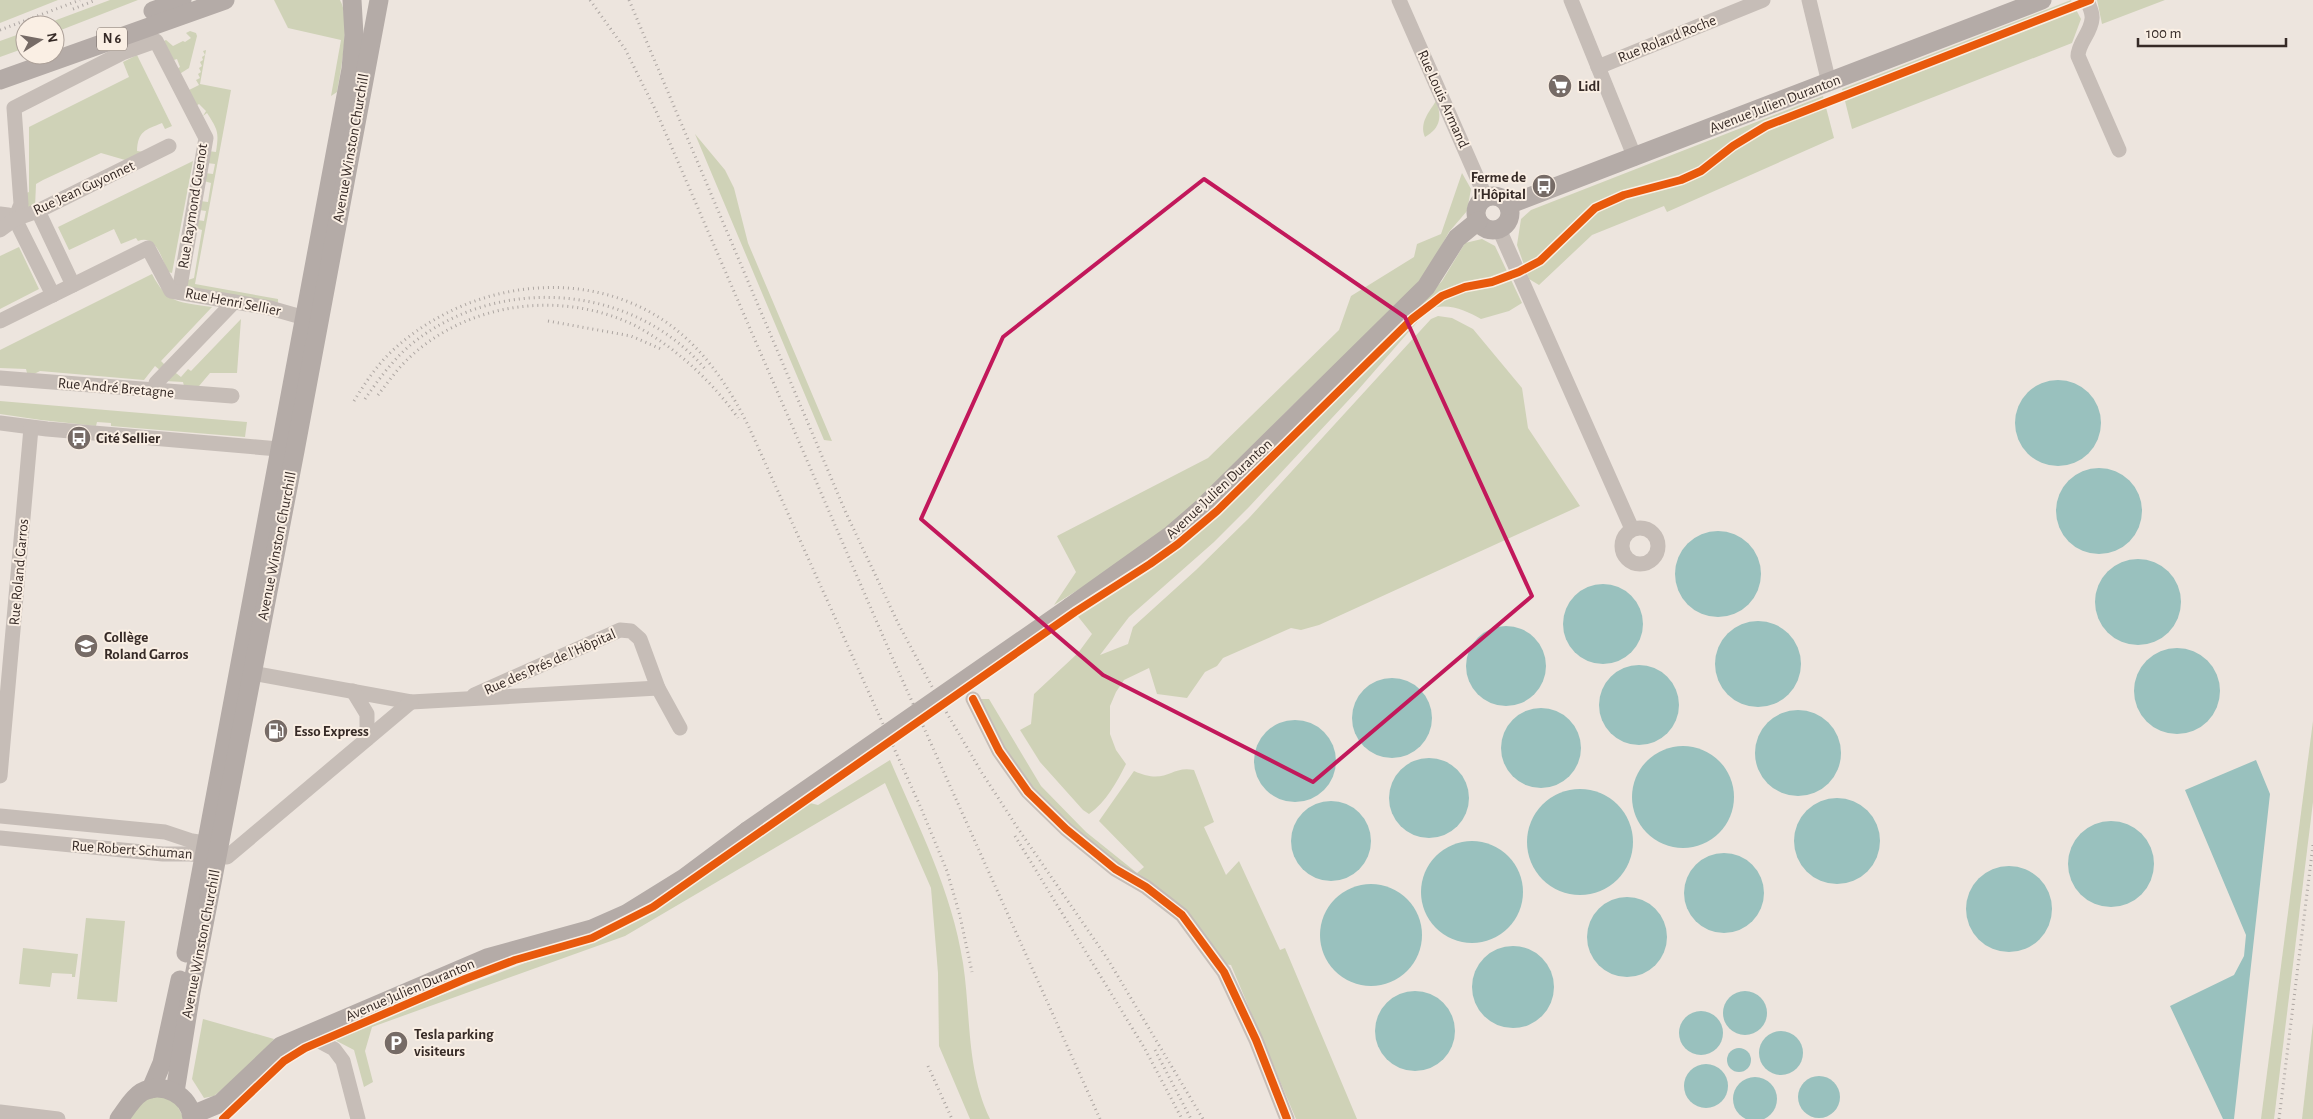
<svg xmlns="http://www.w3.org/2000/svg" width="2313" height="1119" viewBox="0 0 2313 1119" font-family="'Alegreya Sans',sans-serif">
<rect width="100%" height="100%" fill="#ede5de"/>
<g fill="#cfd2b7">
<polygon points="0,0 58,0 0,23"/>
<polygon points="110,0 138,0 61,30 55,36 55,25 43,25"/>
<path d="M274 0H340C351 19 341 70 337 92L331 96 341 40 288 28Z"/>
<polygon points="2071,0 2081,19 2072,43 1852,129 1842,89"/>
<polygon points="2097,0 2165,0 2102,24"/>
<polygon points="190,31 196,33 197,36 189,68 178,75 177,69 180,67 177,59 174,60 162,42 166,40 173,46 183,41 185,42 191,38 186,33"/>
<polygon points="25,32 25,48 0,57 0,41"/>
<path d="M206 50 200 84 231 90 195 284 278 299V304L184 286 188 280 194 278 202 230 195 228 197 220 204 221 206 211 199 210 200 201 208 202 211 183 204 181 205 173 213 174 215 164 207 163 208 151 216 152C219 132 218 130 207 113L203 116 206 111 199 104 193 108 187 91 199 85 196 80 200 78 198 74 201 72 199 68 202 66 200 62 203 60 202 57 205 55 203 51Z"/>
<path d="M137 55 172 126 165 129 162 123C145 130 138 131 137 151L144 152 132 162 101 153 43 180 36 184 35 207H25L24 194 29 192V127L129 77 123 62Z"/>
<polygon points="1823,96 1834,138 1667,212 1664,206 1592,235 1539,285 1529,279 1517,245 1521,219 1531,210"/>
<path d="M1436 101C1442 116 1441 128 1425 137 1419 123 1429 112 1436 101Z"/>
<polygon points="695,134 725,170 734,188 748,243 832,441 824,440"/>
<path d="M193 161 172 273 168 272C162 259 156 234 138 241L136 238 121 244 114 229 69 250 58 227Z"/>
<polygon points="1462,173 1471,189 1467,211 1449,232 1428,270 1391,314 1290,408 1182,519 1127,559 1054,605 1076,572 1057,536 1208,458 1339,330 1351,296 1414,257 1417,244 1441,234"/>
<path d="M1482 239 1495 246 1522 303 1509 311 1481 319C1466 310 1442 300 1426 312L1358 390 1249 507 1214 542 1129 617 1100 655 1128 644 1133 627 1196 570 1249 518 1431 319 1438 316 1452 318 1473 329 1522 388 1528 428 1580 506 1319 625 1301 630 1291 628 1223 658 1217 666 1205 672 1187 698 1157 694 1149 668 1124 680 1116 692 1110 706V734L1116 750 1126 764C1117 782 1106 802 1089 814L1083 810 1040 762 1020 730 1031 724 1034 694 1078 653 1092 634 1076 614 1416 309 1442 281 1465 243Z"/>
<polygon points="19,247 39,289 0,309 0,256"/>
<path d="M152 274C168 305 180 302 212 307L161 361 166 366 161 371 155 366 144 380 40 371 28 377 26 369 0 368V350Z"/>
<polygon points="241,319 237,373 210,373 199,386 205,390 185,390 183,382 165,381 172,370 181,377 188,369 191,371"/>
<polygon points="0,401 247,422 245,437 111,426 111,423 97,422 96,426 41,420 0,414"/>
<path d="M980 699H989L1041 786 1086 832 1137 873 1144 867 1099 821 1134 771C1167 786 1170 765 1194 770L1214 822 1204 827 1226 875 1239 861 1280 950 1285 948 1357 1119H1296L1231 965 1224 964 1191 921 1115 865 1031 790 1002 747Z"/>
<polygon points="2313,721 2313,802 2274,1119 2261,1119"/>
<path d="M890 760C918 826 952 891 963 963 971 1015 966 1069 990 1119H970L939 1046 938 973 931 888 885 783 625 936 372 1027 365 1051 373 1082 364 1087 354 1050 331 1038 646 916 810 803 818 805Z"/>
<polygon points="86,918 125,921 117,1002 77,999"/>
<polygon points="23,948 78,954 75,977 72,977 72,974 52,973 50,987 19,984"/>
<polygon points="203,1019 274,1039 260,1057 214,1096 204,1098 192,1079"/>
<polygon points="2313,1023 2313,1119 2302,1119"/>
<polygon points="161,1096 176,1103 184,1119 127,1119 145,1098"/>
</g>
<g fill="#99c1be">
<circle cx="2058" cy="423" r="43"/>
<circle cx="2099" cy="511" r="43"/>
<circle cx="1718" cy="574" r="43"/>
<circle cx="2138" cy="602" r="43"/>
<circle cx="1603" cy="624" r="40"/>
<circle cx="1758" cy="664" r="43"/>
<circle cx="1506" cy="666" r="40"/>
<circle cx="2177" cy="691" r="43"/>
<circle cx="1639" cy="705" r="40"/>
<circle cx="1392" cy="718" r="40"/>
<circle cx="1541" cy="748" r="40"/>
<circle cx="1798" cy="753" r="43"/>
<circle cx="1295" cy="761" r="41"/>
<circle cx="1683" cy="797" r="51"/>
<circle cx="1429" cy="798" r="40"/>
<polygon points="2256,760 2270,794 2234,1119 2223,1119 2170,1006 2234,975 2244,956 2246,935 2185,790"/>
<circle cx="1580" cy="842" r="53"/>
<circle cx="1837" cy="841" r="43"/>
<circle cx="1331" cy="841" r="40"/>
<circle cx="2111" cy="864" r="43"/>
<circle cx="1472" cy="892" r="51"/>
<circle cx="1724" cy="893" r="40"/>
<circle cx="2009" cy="909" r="43"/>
<circle cx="1371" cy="935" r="51"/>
<circle cx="1627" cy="937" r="40"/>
<circle cx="1513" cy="987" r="41"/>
<circle cx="1745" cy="1013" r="22"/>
<circle cx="1415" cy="1031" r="40"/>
<circle cx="1701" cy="1033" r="22"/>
<circle cx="1781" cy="1053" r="22"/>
<circle cx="1739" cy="1060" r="12"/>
<circle cx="1706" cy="1086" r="22"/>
<circle cx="1819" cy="1097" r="21"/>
<circle cx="1755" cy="1099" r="22"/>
</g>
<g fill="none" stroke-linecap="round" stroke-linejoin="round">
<g stroke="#c6bdb7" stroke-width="15">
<polyline points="1399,0 1486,198"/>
<polyline points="1571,0 1635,158"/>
<polyline points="1809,0 1829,83"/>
<path d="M2087 0C2089 6 2093 13 2092 19 2091 33 2078 43 2078 56L2119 150"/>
<polyline points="1598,67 1763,0"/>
<polyline points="38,211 73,285"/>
<polyline points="0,214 8,215 15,219 53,295"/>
<polyline points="15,219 21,204 14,108 122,53 156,41 206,138 179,292"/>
<polyline points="1499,229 1632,529"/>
<polyline points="0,230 15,219 38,211 169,146"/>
<polyline points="0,321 148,248 171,291 270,308 305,318"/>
<polyline points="0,378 232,396"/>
<polyline points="155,391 156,383 234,302"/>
<polyline points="0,423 47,429 290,450"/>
<circle cx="1640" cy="546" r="18"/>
<polyline points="252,673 411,702 658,688"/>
<polyline points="353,691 367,714 367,739"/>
<polyline points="474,695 609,635 620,630 631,631 640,639 658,688 680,728"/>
<polyline points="973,699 999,751 1028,792 1066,829 1115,869 1146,887 1182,915 1224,972 1256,1040 1287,1119"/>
<polyline points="0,776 31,428"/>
<polyline points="0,816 165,832 192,841 205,843 213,852"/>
<polyline points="0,838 163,854 190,854 227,857 411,702"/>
<polyline points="306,1034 334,1049 343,1061 358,1119"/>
<polyline points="0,1112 58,1119"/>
</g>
<g stroke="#b4aba7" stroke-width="19">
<polyline points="153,11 182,0"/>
<polyline points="0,80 225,0"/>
<circle cx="1493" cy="213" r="17"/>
<polyline points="1508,205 2042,0"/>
<polyline points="1070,607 1171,535 1201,509 1426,287 1457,238 1478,221"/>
<polyline points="186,953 351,69 354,35 352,0"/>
<polyline points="151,1089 162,1063 180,980"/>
<polyline points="175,1092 191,992 295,451 379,0"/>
<polyline points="192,1115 221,1103 281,1046 487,958 592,929 626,914 684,878 747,831"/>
<path d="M119 1119C126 1110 132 1098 142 1092 162 1081 191 1095 192 1119"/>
</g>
<g stroke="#ada6a2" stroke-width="3" stroke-dasharray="1 4" stroke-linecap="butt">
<polyline points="590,0 625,49 656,111 892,657 1100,1119"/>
<polyline points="629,0 846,513 899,625 938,698 982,773 1019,830 1107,958 1203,1119"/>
<polyline points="73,9 96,0"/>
<polyline points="0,30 80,0"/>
<polyline points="548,321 631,336 661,349"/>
<path d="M378 395C388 382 398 368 410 357 469 302 561 290 634 325 674 346 712 381 738 418"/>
<path d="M365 399C379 379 394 358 414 342 501 274 634 284 706 370"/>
<path d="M354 401C365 383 377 365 393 350 466 283 582 264 666 322 703 348 728 385 748 425L921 808 947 871 960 916 972 972"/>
<polyline points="1015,836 1145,1049 1182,1119"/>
<polyline points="1155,1050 1191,1119"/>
<polyline points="928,1066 952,1119"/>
<polyline points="2279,1119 2313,845"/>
</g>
<polyline stroke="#b4aba7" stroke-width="19" points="747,831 1070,607"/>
<g stroke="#faefe4" stroke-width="11">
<g id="cycleway">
<polyline points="973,699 999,751 1028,792 1066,829 1115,869 1146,887 1182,915 1224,972 1256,1040 1287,1119"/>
<polyline points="223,1119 284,1061 305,1048 465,979 515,960 592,938 653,907 1075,612 1150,564 1178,544 1217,511 1412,319 1442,296 1465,287 1492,282 1519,272 1540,261 1595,208 1624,195 1681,180 1701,171 1733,146 1766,126 2090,0"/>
</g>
</g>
<use href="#cycleway" stroke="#e8590c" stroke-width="8"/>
</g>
<path fill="none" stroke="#c2185b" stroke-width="4" stroke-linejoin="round" d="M1204 179 1405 317 1532 596 1313 782 1103 675 921 519 1003 337Z"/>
<defs>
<g id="supermarket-disc" transform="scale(1.25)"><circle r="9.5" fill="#766b66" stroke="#faefe4"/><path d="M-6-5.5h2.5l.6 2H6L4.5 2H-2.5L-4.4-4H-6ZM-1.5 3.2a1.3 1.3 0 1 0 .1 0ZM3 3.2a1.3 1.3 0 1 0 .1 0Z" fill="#fff"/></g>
<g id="bus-disc" transform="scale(1.25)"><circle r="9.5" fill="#766b66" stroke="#faefe4"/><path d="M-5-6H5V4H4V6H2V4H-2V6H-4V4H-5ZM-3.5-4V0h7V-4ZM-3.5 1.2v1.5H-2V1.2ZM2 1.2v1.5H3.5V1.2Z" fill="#fff"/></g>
<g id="school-disc" transform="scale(1.25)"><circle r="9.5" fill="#766b66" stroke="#faefe4"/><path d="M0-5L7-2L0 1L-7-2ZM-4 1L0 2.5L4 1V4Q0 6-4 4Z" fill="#fff"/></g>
<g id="fuel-disc" transform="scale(1.25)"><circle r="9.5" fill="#766b66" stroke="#faefe4"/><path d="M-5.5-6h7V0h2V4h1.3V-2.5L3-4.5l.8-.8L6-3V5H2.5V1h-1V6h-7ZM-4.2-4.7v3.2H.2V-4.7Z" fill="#fff"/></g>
<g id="parking-disc" transform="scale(1.25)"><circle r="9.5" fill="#766b66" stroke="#faefe4"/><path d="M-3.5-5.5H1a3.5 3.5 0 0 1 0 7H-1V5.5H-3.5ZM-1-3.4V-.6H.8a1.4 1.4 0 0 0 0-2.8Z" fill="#fff"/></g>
</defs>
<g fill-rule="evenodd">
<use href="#supermarket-disc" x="1560" y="86"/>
<use href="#bus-disc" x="1544" y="186"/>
<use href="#bus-disc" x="79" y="438"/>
<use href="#school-disc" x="86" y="646"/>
<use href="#fuel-disc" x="276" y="731"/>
<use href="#parking-disc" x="396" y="1043"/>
</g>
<g text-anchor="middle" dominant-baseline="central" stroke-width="4" stroke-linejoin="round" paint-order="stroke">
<rect fill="#faefe4" stroke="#71655f" stroke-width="1" x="97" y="27.5" width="30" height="23" rx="4"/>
<g font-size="14" font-weight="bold" fill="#362a26">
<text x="112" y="39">N 6</text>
</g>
<g font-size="15" fill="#362a26" stroke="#faefe4">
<text transform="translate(1667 39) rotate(-22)">Rue Roland Roche</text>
<text transform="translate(1443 99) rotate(66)">Rue Louis Armand</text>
<text transform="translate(1775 104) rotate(-21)">Avenue Julien Duranton</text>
<text transform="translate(351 148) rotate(-80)">Avenue Winston Churchill</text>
<text transform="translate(84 188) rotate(-25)">Rue Jean Guyonnet</text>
<text transform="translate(193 206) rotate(-81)">Rue Raymond Guenot</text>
<text transform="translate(233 302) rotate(11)">Rue Henri Sellier</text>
<text transform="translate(116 388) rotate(5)">Rue André Bretagne</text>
<text transform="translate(1219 489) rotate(-43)">Avenue Julien Duranton</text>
<text transform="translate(277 546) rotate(-79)">Avenue Winston Churchill</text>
<text transform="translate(19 572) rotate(-85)">Rue Roland Garros</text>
<text transform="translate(550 662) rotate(-24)">Rue des Prés de l'Hôpital</text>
<text transform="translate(132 850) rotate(4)">Rue Robert Schuman</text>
<text transform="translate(201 944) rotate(-79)">Avenue Winston Churchill</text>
<text transform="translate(410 990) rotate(-23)">Avenue Julien Duranton</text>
</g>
<g font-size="15" font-weight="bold" fill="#362a26" stroke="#faefe4" text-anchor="start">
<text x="1578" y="86">Lidl</text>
<text x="1526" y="177" text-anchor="end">Ferme de<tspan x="1526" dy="17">l'Hôpital</tspan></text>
<text x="96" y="438">Cité Sellier</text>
<text x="104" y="637">Collège<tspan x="104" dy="17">Roland Garros</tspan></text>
<text x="294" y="731">Esso Express</text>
<text x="414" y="1034">Tesla parking<tspan x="414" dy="17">visiteurs</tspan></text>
</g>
</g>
<g transform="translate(40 40) rotate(79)"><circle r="24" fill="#faefe4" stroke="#aca098"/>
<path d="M0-4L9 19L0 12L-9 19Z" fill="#766b66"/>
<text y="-8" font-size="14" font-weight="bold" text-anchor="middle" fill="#362a26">N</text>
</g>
<path d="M2138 38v8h148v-8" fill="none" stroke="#362a26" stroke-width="2.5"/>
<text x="2146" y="38" font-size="15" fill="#362a26" stroke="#faefe4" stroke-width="4" paint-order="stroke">100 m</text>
</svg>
